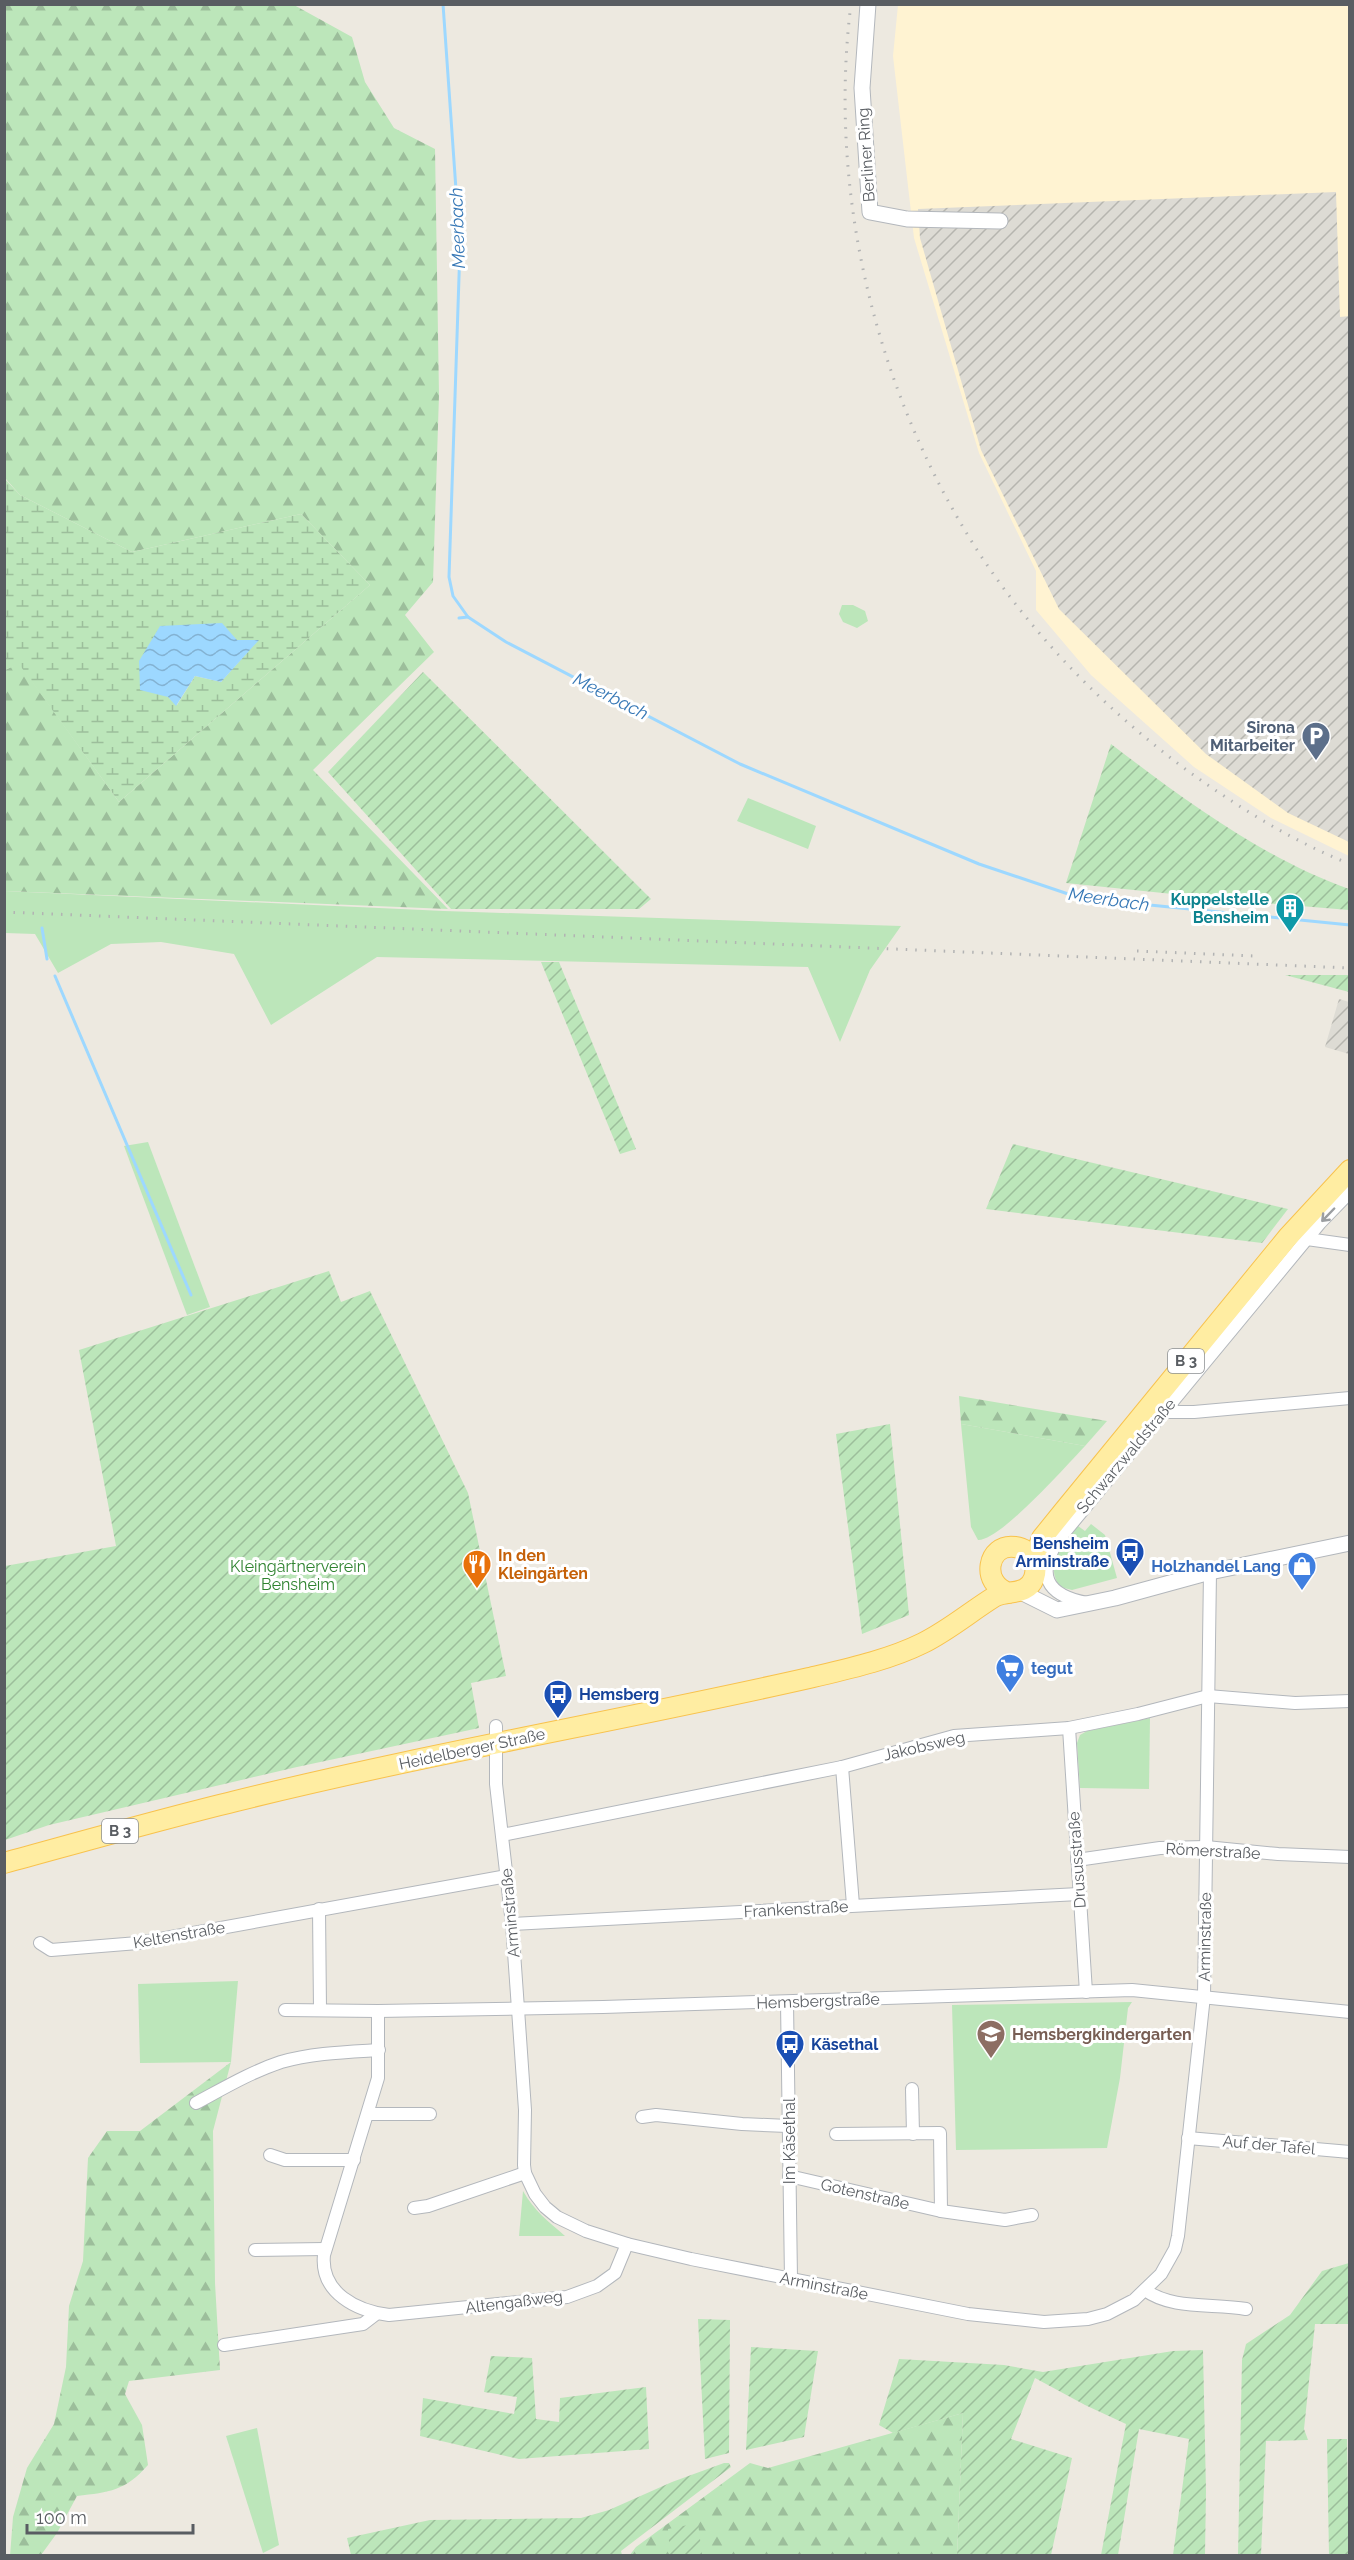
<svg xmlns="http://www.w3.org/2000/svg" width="1354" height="2560" viewBox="0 0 1354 2560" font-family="Raleway,sans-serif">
<defs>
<pattern id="industrial-furrows" width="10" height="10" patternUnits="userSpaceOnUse" patternTransform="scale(1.5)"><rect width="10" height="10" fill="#dddbd4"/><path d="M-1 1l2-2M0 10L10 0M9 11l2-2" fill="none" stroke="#b6b5af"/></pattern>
<pattern id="forest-firs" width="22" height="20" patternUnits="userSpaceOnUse" patternTransform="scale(1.5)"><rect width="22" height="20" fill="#bce6ba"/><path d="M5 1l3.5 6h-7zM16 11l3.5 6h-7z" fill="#9cbe9b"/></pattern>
<pattern id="wetland-marsh" width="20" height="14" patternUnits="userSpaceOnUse" patternTransform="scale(1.5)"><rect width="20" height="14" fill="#bce6ba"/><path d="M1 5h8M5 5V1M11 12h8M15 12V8" fill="none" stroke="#9cbe9b"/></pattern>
<pattern id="garden-furrows" width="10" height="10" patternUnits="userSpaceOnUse" patternTransform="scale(1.5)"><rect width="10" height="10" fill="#bce6ba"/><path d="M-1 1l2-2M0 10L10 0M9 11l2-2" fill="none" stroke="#9cbe9b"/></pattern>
<pattern id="water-waves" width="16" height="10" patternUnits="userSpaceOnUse" patternTransform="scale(1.5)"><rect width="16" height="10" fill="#9dd8ff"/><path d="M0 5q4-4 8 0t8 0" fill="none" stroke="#83b2d2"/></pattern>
</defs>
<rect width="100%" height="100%" fill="#ede9e0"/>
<polygon fill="#fff3d2" points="898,5 1349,5 1349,856 1271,818 1194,767 1091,675 1036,610 1036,571 979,453 914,238 893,56"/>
<g fill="url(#industrial-furrows)">
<polygon points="1336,192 1340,317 1350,316 1349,842 1288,813 1206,754 1059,609 981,450 920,238 918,209"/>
<polygon points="1339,999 1349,1002 1349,1054 1325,1047"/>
</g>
<g fill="#bce6ba">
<polygon points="842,605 853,605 865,611 868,621 857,628 843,622 839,614"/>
<polygon points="748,798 816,826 808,849 737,821"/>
<polygon points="5,891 444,911 901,926 870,970 840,1042 808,967 377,957 271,1025 234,954 161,942 111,944 58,973 35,934 5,933"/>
<polygon points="148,1142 210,1307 187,1315 124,1146"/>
<path d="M961 1424 1085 1446C1067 1465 1000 1541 978 1540L971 1527Z"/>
<path d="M1091 1524 1105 1535 1117 1578 1072 1590 1060 1587C1044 1564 1063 1545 1078 1526L1085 1531Z"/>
<polygon points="1150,1718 1149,1789 1080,1788 1077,1743 1080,1735 1087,1731"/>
<polygon points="238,1981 231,2062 140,2063 138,1984"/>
<polygon points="1132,2002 1128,2008 1120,2078 1107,2148 956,2150 952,2005"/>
<path d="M523 2191C534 2211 548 2221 565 2236H519Z"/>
<polygon points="257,2428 279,2545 263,2553 226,2436"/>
</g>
<g fill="url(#forest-firs)">
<polygon points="5,5 294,5 352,37 365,82 394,128 435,149 439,395 433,582 405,615 434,652 313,770 448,909 5,891 5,670 19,663 119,802 370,585 301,514 132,552 20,495 5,478"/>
<polygon points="959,1396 1107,1421 1085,1446 961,1424"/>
<path d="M231 2062 213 2131 215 2283 220 2370 129 2381 125 2394 142 2425 148 2465C125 2491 110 2492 77 2496L57 2533 41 2555 10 2556 13 2517 27 2468 54 2424 66 2367 69 2306 83 2261 88 2158 107 2131H140Z"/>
<polygon points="963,2413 957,2555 629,2556 636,2547 750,2463 768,2468"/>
</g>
<path fill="url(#wetland-marsh)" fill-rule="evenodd" d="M4 478 20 495 132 552 301 514 370 585 119 802 19 664 5 670ZM237 640H258L221 682 195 676 177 705 168 697Z"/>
<g fill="url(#garden-furrows)">
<polygon points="423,672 651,899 639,909 451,909 328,772"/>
<path d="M1111 744C1183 799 1264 859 1349 889V910L1250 902 1066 883Z"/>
<polygon points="541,962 559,962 636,1149 620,1154"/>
<polygon points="1285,975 1349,975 1349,992"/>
<polygon points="1013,1144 1288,1209 1262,1243 986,1209"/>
<polygon points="329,1271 341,1302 370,1291 468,1493 506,1676 471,1683 479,1728 297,1767 49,1825 5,1840 5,1566 116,1546 79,1350"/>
<polygon points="890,1424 909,1615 862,1634 836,1434"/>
<polygon points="1349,2263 1349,2324 1315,2324 1304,2429 1308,2440 1266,2441 1261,2555 1238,2555 1242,2360 1246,2344 1290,2315 1322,2271"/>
<polygon points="698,2319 730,2320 729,2453 705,2459"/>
<polygon points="751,2347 818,2351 804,2437 746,2450"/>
<polygon points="1203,2350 1206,2491 1205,2555 1173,2555 1189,2439 1139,2429 1118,2555 1101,2555 1126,2424 1085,2405 1035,2378 1011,2439 1072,2458 1051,2555 957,2556 963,2413 893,2433 879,2425 899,2359 1004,2365 1043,2372 1173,2351"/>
<polygon points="491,2356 532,2358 536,2419 559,2422 560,2398 646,2387 649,2449 519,2459 420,2436 423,2398 514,2414 517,2397 484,2392"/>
<polygon points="1327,2439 1347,2439 1349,2555 1329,2555"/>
<polygon points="724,2463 729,2463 731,2467 621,2551 622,2555 351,2555 347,2538 430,2520 581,2518 609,2510 672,2482"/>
<polygon points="698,2523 702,2555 670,2555 668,2529"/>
</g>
<polygon fill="url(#water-waves)" points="222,623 237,640 259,640 221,682 195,676 176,706 168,697 140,690 139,661 160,626"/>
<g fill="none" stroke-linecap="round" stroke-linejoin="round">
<g stroke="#9dd8ff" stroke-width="3">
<polyline points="443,4 460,247 449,577 453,596 468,617 506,642 740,764 979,864 1080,898 1350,925"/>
<polyline points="459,618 468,617"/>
<polyline points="42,928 47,959"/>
<polyline points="55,976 191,1295"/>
</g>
<g stroke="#b3b7bc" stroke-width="14">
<g id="minor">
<polyline points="1307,1239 1350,1245"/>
<polyline points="1164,1412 1194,1412 1350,1398"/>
<path d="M1087 1603C1045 1595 1036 1574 1059 1539L1320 1223 1350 1192"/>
<polyline points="496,1726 496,1784 512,1924 518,2009 525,2110 524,2165 525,2173 535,2194 545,2207 557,2217 586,2231 627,2244 691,2259 968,2314 1044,2322 1088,2319 1107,2314 1134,2300 1161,2274 1175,2249 1178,2236 1204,1996 1210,1572"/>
<polyline points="1069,1728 1086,1992"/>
<polyline points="842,1767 853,1905"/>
<polyline points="502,1835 842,1767 954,1736 1069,1728 1138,1714 1208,1696 1295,1703 1350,1701"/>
<polyline points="1077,1860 1160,1848 1206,1847 1278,1854 1350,1857"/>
<polyline points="319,1909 320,2010"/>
<polyline points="512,1924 1079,1894"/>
<polyline points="40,1943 51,1950 138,1943 507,1876"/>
<polyline points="787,2002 791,2279"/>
<polyline points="285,2010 378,2011 603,2007 1132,1990 1350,2012"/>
<path d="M378 2011V2078L324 2255C320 2293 357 2311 389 2315L567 2297 597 2286 615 2273 627 2244"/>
<polyline points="912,2089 913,2134"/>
<path d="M196 2103C224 2088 251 2072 281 2062 312 2053 346 2052 379 2050"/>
<polyline points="368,2114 430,2114"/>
<polyline points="642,2117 656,2115 742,2124 788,2126"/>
<polyline points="836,2134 940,2133 941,2211"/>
<polyline points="1188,2138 1350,2152"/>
<polyline points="270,2155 285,2160 354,2160"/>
<polyline points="789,2176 941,2211 1005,2220 1032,2215"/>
<polyline points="414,2208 428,2206 525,2173"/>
<polyline points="255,2250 325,2249"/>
<path d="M1145 2290C1172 2310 1214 2303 1246 2309"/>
<polyline points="224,2345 363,2324 376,2314"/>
</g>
</g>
<g stroke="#b3b7bc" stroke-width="17">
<g id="tertiary">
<polyline points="868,4 862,88 870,212 907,219 1000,221"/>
<polyline points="1019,1591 1057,1610 1115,1598 1210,1572 1350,1543"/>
</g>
</g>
<g stroke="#f8c24d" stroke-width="22">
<g id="primary">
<polyline points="1034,1559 1042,1538 1063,1512 1288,1237 1350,1170"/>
<path d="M4 1863C81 1842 158 1820 236 1801 425 1754 619 1721 809 1678 847 1669 889 1660 923 1643 949 1630 970 1612 994 1597 1007 1589 1027 1597 1034 1578 1036 1572 1036 1566 1034 1560 1030 1553 1023 1548 1015 1547 987 1543 980 1584 1009 1593"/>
</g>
</g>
<use href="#minor" stroke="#fff" stroke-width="12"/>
<use href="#tertiary" stroke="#fff" stroke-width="15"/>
<use href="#primary" stroke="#ffeda2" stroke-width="20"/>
<g stroke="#b2b3b3" stroke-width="3" stroke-dasharray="1.5 8" stroke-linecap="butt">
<path d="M851 4C827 193 877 397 981 556 1036 639 1108 712 1188 771 1238 807 1292 841 1350 864"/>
<polyline points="4,912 1350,968"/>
<polyline points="1137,951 1254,956"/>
</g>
</g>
<defs><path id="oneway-shaft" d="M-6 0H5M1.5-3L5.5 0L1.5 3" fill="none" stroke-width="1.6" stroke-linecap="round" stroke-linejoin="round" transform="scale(1.5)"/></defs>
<use stroke="#9b9ea1" href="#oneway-shaft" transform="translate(1328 1215) rotate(134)"/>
<defs>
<g id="parking-pin" transform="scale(1.5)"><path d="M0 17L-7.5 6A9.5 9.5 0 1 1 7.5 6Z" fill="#5c6f8a" stroke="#fff"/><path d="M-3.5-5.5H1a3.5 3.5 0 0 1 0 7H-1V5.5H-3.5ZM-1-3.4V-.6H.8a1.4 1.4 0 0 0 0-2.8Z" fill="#fff"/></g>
<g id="building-pin" transform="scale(1.5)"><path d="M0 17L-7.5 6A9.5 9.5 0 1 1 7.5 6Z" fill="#0f9aa8" stroke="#fff"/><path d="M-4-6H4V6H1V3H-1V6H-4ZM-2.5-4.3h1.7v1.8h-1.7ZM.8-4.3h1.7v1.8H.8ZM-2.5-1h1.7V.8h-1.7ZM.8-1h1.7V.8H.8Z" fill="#fff"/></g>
<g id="bus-pin" transform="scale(1.5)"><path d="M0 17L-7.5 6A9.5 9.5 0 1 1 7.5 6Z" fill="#1a4fb4" stroke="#fff"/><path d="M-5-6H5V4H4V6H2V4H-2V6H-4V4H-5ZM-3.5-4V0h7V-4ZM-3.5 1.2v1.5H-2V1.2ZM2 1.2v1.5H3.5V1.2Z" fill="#fff"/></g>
<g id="restaurant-pin" transform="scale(1.5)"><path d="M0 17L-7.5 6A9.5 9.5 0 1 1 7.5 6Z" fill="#e8710a" stroke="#fff"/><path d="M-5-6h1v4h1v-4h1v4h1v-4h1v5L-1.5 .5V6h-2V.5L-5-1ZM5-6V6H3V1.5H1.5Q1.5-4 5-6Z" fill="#fff"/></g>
<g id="shop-pin" transform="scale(1.5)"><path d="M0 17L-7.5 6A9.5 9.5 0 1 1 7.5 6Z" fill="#3f7fe0" stroke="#fff"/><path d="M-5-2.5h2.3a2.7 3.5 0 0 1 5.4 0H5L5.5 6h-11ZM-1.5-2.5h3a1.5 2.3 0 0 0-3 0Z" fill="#fff"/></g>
<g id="supermarket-pin" transform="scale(1.5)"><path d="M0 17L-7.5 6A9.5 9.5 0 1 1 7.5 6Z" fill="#3f7fe0" stroke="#fff"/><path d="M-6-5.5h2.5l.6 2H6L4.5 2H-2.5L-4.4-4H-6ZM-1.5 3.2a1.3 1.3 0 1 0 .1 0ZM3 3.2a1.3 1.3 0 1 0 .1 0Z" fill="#fff"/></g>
<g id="school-pin" transform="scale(1.5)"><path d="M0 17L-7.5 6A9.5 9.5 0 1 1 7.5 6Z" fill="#8d6e63" stroke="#fff"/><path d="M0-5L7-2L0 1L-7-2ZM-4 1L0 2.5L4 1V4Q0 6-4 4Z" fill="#fff"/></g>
</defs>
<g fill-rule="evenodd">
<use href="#parking-pin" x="1316" y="736"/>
<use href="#building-pin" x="1290" y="908"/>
<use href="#bus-pin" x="1130" y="1552"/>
<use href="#restaurant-pin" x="477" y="1564"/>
<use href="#shop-pin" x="1302" y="1566"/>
<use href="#supermarket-pin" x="1010" y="1668"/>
<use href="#bus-pin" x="558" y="1694"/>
<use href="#school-pin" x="991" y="2034"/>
<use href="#bus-pin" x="790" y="2044"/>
</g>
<g text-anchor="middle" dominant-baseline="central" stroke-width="6" stroke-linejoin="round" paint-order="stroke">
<g fill="#fff" stroke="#8b8e91" stroke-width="1.5">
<rect x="1168" y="1349" width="36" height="24" rx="4.5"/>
<rect x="102" y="1819" width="36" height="24" rx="4.5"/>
</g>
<g font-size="15" font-weight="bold" fill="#595d62">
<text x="1186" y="1361">B 3</text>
<text x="120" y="1831">B 3</text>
</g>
<g font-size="16" fill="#595d62" stroke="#fff">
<text transform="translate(866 155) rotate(-94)">Berliner Ring</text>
<text transform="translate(1126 1456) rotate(-50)">Schwarzwaldstraße</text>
<text transform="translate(924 1746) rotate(-13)">Jakobsweg</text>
<text transform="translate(472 1749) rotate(-12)">Heidelberger Straße</text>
<text transform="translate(1213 1851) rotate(3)">Römerstraße</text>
<text transform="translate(1077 1860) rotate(-94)">Drususstraße</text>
<text transform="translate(796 1909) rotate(-3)">Frankenstraße</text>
<text transform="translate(510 1913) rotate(-95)">Arminstraße</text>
<text transform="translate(179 1935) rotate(-10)">Keltenstraße</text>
<text transform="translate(1205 1937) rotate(-89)">Arminstraße</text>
<text transform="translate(818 2001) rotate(-2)">Hemsbergstraße</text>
<text transform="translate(789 2141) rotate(-90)">Im Käsethal</text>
<text transform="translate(1269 2145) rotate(5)">Auf der Tafel</text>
<text transform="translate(865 2194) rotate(13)">Gotenstraße</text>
<text transform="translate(824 2286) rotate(11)">Arminstraße</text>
<text transform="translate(514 2302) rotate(-7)">Altengaßweg</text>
</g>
<g font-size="16" font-weight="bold" fill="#4e5e75" stroke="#fff" text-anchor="end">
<text x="1295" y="727">Sirona<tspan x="1295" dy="18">Mitarbeiter</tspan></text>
</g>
<g font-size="16" font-weight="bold" fill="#0d838f" stroke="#fff" text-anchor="end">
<text x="1269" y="899">Kuppelstelle<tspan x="1269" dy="18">Bensheim</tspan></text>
</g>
<g font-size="16" font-weight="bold" fill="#164399" stroke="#fff" text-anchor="start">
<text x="1109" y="1543" text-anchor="end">Bensheim<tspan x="1109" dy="18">Arminstraße</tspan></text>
<text x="579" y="1694">Hemsberg</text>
<text x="811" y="2044">Käsethal</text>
</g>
<g font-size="16" font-weight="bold" fill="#c56008" stroke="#fff" text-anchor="start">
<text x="498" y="1555">In den<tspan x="498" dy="18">Kleingärten</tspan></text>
</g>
<g font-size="16" fill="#2f8330" stroke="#fff">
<text x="298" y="1566">Kleingärtnerverein<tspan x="298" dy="18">Bensheim</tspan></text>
</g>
<g font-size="16" font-weight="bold" fill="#366cbe" stroke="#fff" text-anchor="end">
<text x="1281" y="1566">Holzhandel Lang</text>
<text x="1031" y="1668" text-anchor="start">tegut</text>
</g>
<g font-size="16" font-weight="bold" fill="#785e54" stroke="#fff" text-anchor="start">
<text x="1012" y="2034">Hemsbergkindergarten</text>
</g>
<g font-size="18" font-style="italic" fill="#3778b6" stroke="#fff">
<text transform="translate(457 228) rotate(-92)">Meerbach</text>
<text transform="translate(611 696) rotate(27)">Meerbach</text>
<text transform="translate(1109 899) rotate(8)">Meerbach</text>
</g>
</g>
<rect width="1354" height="2560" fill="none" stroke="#595d62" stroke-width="12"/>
<path d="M27 2524v9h166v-9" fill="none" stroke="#595d62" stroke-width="3"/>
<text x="36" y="2524" font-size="18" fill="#595d62" stroke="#ffffff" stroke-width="4.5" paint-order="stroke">100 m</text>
</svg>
